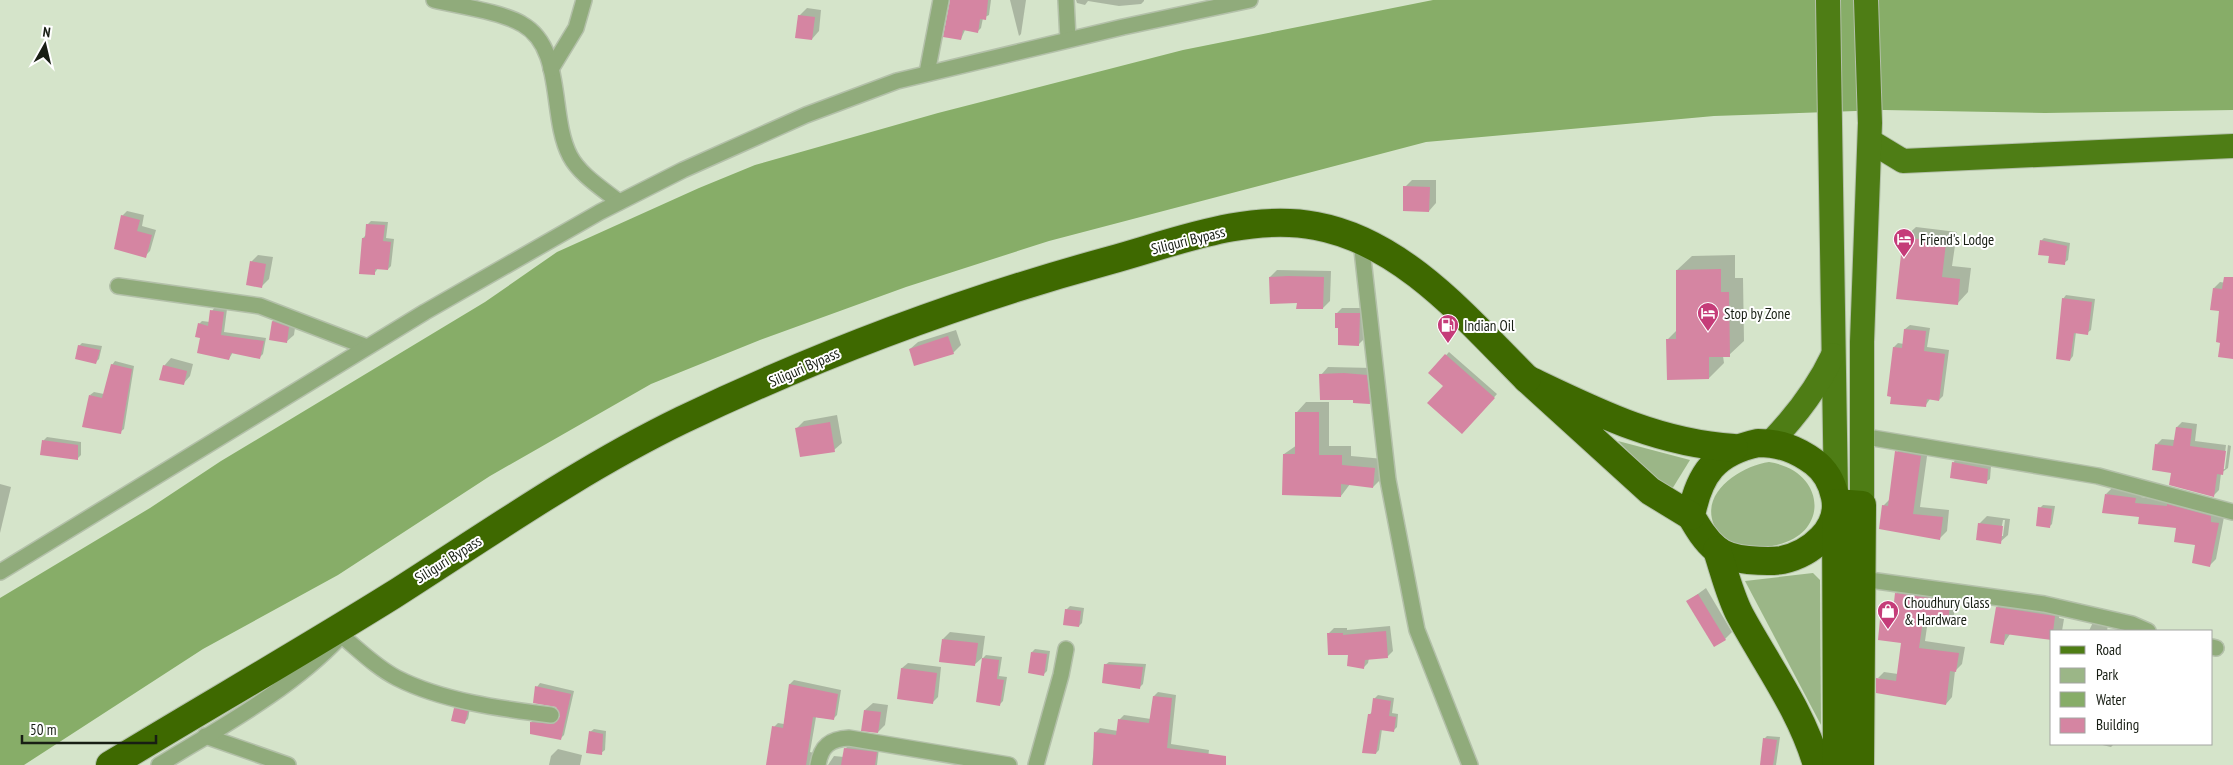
<svg xmlns="http://www.w3.org/2000/svg" width="2233" height="765" viewBox="0 0 2233 765" font-family="'PT Sans Narrow',sans-serif">
<rect width="100%" height="100%" fill="#d5e4ca"/>
<g fill="#9bb687">
<polygon points="1618,441 1690,460 1669,494"/>
<path d="M1769 462C1830 471 1832 544 1761 547 1752 548 1740 548 1731 544 1723 540 1717 533 1714 525 1700 492 1741 466 1769 462Z"/>
<polygon points="1813,573 1820,580 1821,725 1745,581"/>
</g>
<polygon fill="#87ad68" points="1433,0 2233,0 2233,110 2045,113 1884,110 1714,116 1426,142 1049,241 906,287 760,340 651,384 490,476 338,575 203,649 24,765 0,765 0,598 150,508 221,461 485,302 557,252 699,188 755,165 938,113 1183,50"/>
<g fill="#0003" fill-rule="evenodd">
<polygon points="951,0 991,0 989,15 983,18 981,28 978,31 965,30 961,39"/>
<polygon points="1010,0 1026,0 1021,34 1019,36"/>
<polygon points="1076,0 1144,0 1144,1 1141,4 1119,6 1088,1 1085,5 1077,3"/>
<polygon points="807,8 821,10 819,31 812,39 799,16"/>
<polygon points="1412,180 1436,180 1436,203 1429,211 1405,187"/>
<polygon points="127,211 144,215 142,226 156,230 150,251 145,256 122,216"/>
<polygon points="371,221 388,222 386,238 394,239 391,266 388,269 378,268 374,274 363,238 366,235 367,225"/>
<polygon points="1916,227 1957,232 1952,266 1971,268 1968,292 1957,304 1904,238"/>
<polygon points="2044,238 2070,243 2068,260 2064,263 2041,241"/>
<polygon points="258,255 273,257 269,279 262,286 251,262"/>
<polygon points="1735,255 1735,278 1743,278 1744,341 1729,355 1723,356 1724,363 1709,378 1667,340 1678,329 1677,270 1692,256"/>
<polygon points="1277,270 1331,271 1330,301 1323,308 1298,301 1270,277"/>
<polygon points="2220,282 2233,284 2233,358 2221,342 2221,310 2214,288"/>
<polygon points="2066,295 2095,299 2091,330 2087,333 2076,332 2073,356 2070,360 2063,299"/>
<polygon points="215,307 227,309 224,332 266,338 263,354 259,358 233,352 229,359 201,337 199,324 202,321 210,322 212,311"/>
<polygon points="1342,308 1365,308 1364,339 1359,344 1336,314"/>
<polygon points="281,314 296,320 294,335 286,342 271,339 273,321"/>
<polygon points="1910,325 1930,328 1927,347 1949,350 1943,396 1939,400 1930,399 1925,406 1894,347 1898,343 1904,344 1905,329"/>
<polygon points="956,330 961,345 953,353 910,349 918,342"/>
<polygon points="82,343 102,346 99,359 96,362 79,346"/>
<polygon points="1449,352 1497,394 1462,433 1445,386 1430,373"/>
<polygon points="171,358 193,364 190,376 183,384 164,366"/>
<polygon points="115,361 134,366 124,429 120,432 90,395 94,392 104,394 112,365"/>
<polygon points="1328,367 1374,368 1377,395 1369,403 1354,398 1321,375"/>
<polygon points="1306,402 1329,402 1329,446 1351,446 1351,456 1384,459 1383,477 1373,487 1350,484 1341,496 1284,454 1297,445 1297,412"/>
<polygon points="837,415 842,443 834,450 797,428 804,421"/>
<polygon points="2182,422 2197,424 2195,441 2226,445 2223,469 2225,469 2228,445 2231,446 2228,468 2221,473 2219,490 2213,496 2173,472 2157,444 2162,439 2175,440 2177,427"/>
<polygon points="47,437 81,442 81,455 77,459 42,454 44,440"/>
<polygon points="1904,445 1928,449 1920,507 1949,510 1947,531 1940,538 1883,506 1890,499 1897,452"/>
<polygon points="1956,459 1991,466 1990,479 1986,482 1953,463"/>
<polygon points="0,484 11,487 0,533"/>
<polygon points="2112,488 2141,492 2141,497 2217,510 2216,516 2224,517 2216,559 2210,565 2196,544 2177,527 2140,516 2106,494"/>
<polygon points="2043,505 2055,506 2052,524 2049,527 2040,508"/>
<path d="M1987 516 2010 519 2008 535 2000 542 1979 524ZM2003 520H2005L2003 536H2000Z"/>
<polygon points="1903,587 1956,597 1954,615 1947,622 1928,620 1925,641 1965,647 1962,664 1955,671 1952,697 1946,704 1878,678 1884,672 1898,674 1902,642 1882,620 1888,613 1894,614 1896,594"/>
<polygon points="1706,588 1732,632 1725,639 1687,602"/>
<polygon points="2003,602 2060,611 2059,618 2064,619 2062,631 2010,634 2004,643 1997,607"/>
<polygon points="1070,606 1084,608 1082,623 1079,626 1066,610"/>
<polygon points="2093,622 2108,625 2107,631 2089,631"/>
<polygon points="1390,626 1393,651 1388,656 1369,658 1368,663 1363,668 1329,633 1334,628 1347,628 1347,630"/>
<polygon points="950,632 985,636 982,658 974,665 943,639"/>
<polygon points="1035,649 1050,651 1047,671 1044,674 1032,652"/>
<polygon points="986,655 1002,657 999,676 1007,677 1003,701 1000,704 983,658"/>
<polygon points="1109,662 1146,664 1143,684 1140,687 1105,665"/>
<polygon points="908,663 941,667 938,697 932,703 899,698 902,668"/>
<polygon points="794,680 841,690 837,715 833,719 816,717 810,752 814,753 814,765 767,765 774,727 778,723 784,724 790,684"/>
<polygon points="540,683 574,691 564,735 560,739 531,722 534,719 558,721 562,716 557,706 537,687"/>
<polygon points="1158,692 1176,695 1171,744 1209,750 1207,765 1092,765 1096,732 1100,728 1118,731 1120,719 1124,715 1151,719 1154,696"/>
<polygon points="1378,695 1394,698 1392,713 1398,714 1397,727 1393,731 1382,729 1379,750 1376,753 1369,715 1373,711 1374,699"/>
<polygon points="873,703 888,705 885,725 878,732 865,710"/>
<polygon points="458,705 470,708 468,719 465,722 455,709"/>
<polygon points="594,729 606,731 605,750 601,753 590,732"/>
<polygon points="1767,736 1780,737 1776,765 1761,765 1764,739"/>
<polygon points="2098,744 2114,744 2111,747"/>
<polygon points="849,745 879,748 877,765 828,765 834,756 844,757 845,749"/>
<polygon points="558,749 582,755 580,765 549,765 551,756"/>
</g>
<g fill="#d585a2">
<polygon points="950,0 988,0 986,20 980,19 978,33 963,30 961,40 943,37"/>
<polygon points="798,15 815,17 812,40 795,38"/>
<polygon points="1403,186 1430,187 1429,212 1403,211"/>
<polygon points="121,215 140,220 137,231 152,235 146,258 114,249"/>
<polygon points="366,224 385,225 383,241 391,242 388,270 375,269 375,275 359,274 362,238 365,238"/>
<polygon points="1903,237 1946,243 1942,277 1960,279 1958,305 1896,299"/>
<polygon points="2040,240 2067,246 2065,265 2048,263 2049,256 2038,255"/>
<polygon points="250,261 266,264 262,288 246,285"/>
<polygon points="1721,269 1721,292 1729,292 1730,357 1709,357 1709,379 1667,380 1666,339 1676,339 1676,270"/>
<polygon points="1288,276 1324,277 1323,309 1296,309 1297,303 1270,304 1269,277"/>
<polygon points="2224,277 2233,277 2233,359 2218,357 2220,343 2216,342 2219,311 2210,310 2213,288 2222,289"/>
<polygon points="2062,298 2092,302 2088,335 2074,333 2070,361 2056,359"/>
<polygon points="210,310 224,312 221,335 264,341 260,359 231,353 229,360 197,353 200,338 195,337 198,323 208,326"/>
<polygon points="1335,313 1360,313 1359,346 1338,345 1338,328 1335,328"/>
<polygon points="272,321 289,327 287,343 269,340"/>
<polygon points="1904,329 1926,331 1924,351 1945,354 1939,401 1927,399 1926,407 1890,404 1891,397 1887,396 1893,347 1902,348"/>
<polygon points="948,336 954,354 914,366 909,349"/>
<polygon points="78,345 100,350 96,364 75,359"/>
<polygon points="1445,354 1495,398 1462,434 1427,403 1443,386 1428,373"/>
<polygon points="111,364 132,369 121,434 82,427 89,395 102,398"/>
<polygon points="163,365 187,371 184,385 159,380"/>
<polygon points="1344,373 1367,375 1370,404 1353,403 1353,400 1320,400 1319,374"/>
<polygon points="1295,412 1319,412 1319,455 1342,455 1342,465 1375,468 1373,488 1341,484 1341,497 1282,495 1283,454 1295,454"/>
<polygon points="830,422 835,452 800,457 795,428"/>
<polygon points="2176,427 2192,429 2190,446 2226,451 2223,475 2217,474 2214,497 2169,485 2171,473 2152,470 2155,444 2173,446"/>
<polygon points="42,440 78,445 78,460 40,455"/>
<polygon points="1895,451 1921,456 1913,514 1943,517 1940,540 1879,529 1882,505 1888,506"/>
<polygon points="1952,462 1988,469 1987,484 1950,478"/>
<polygon points="2105,494 2136,498 2135,503 2167,506 2167,504 2211,516 2211,522 2219,523 2210,567 2192,563 2195,545 2174,542 2176,528 2138,524 2139,517 2102,513"/>
<polygon points="2038,507 2052,509 2050,528 2036,526"/>
<polygon points="1978,523 2003,526 2001,544 1976,540"/>
<polygon points="1895,593 1936,599 1936,601 1950,603 1948,623 1923,620 1919,648 1959,653 1956,672 1950,671 1946,705 1876,693 1876,678 1896,681 1901,643 1878,640 1880,619 1892,620"/>
<polygon points="1698,594 1726,640 1714,647 1686,601"/>
<polygon points="1996,607 2055,616 2052,640 2005,634 2004,645 1990,643"/>
<polygon points="1065,609 1081,611 1079,627 1063,625"/>
<polygon points="1386,631 1388,658 1365,660 1364,669 1347,666 1348,655 1328,655 1327,633 1343,633 1343,635"/>
<polygon points="942,639 978,643 975,666 939,662"/>
<polygon points="1031,652 1047,654 1044,676 1028,673"/>
<polygon points="982,658 999,660 997,679 1004,680 1000,706 976,702"/>
<polygon points="1104,664 1143,667 1140,689 1102,683"/>
<polygon points="901,668 937,673 933,704 897,699"/>
<polygon points="789,684 838,694 834,720 813,717 806,765 766,765 772,726 783,728"/>
<polygon points="535,686 571,694 561,740 530,734 530,722 554,724 560,716 556,707 533,703"/>
<polygon points="1153,696 1172,698 1167,748 1226,756 1226,765 1093,765 1094,732 1116,735 1118,719 1149,723"/>
<polygon points="1373,698 1391,701 1389,716 1396,717 1394,732 1380,730 1376,754 1362,753 1368,714 1371,714"/>
<polygon points="454,708 468,711 465,724 451,721"/>
<polygon points="864,710 881,712 878,733 861,731"/>
<polygon points="589,731 603,734 602,755 586,753"/>
<polygon points="1763,738 1777,740 1773,765 1760,765"/>
<polygon points="844,748 877,752 875,765 841,765"/>
</g>
<g fill="none" stroke-linecap="round" stroke-linejoin="round">
<g stroke="#b3c0a9" stroke-width="18">
<g id="street">
<path d="M434 0C459 6 502 12 522 24 565 48 549 116 570 156 580 175 603 189 619 202"/>
<polyline points="1066,0 1068,39"/>
<polyline points="551,69 576,28 584,0"/>
<polyline points="927,73 941,0"/>
<polyline points="1361,241 1388,480 1414,615 1417,630 1470,765"/>
<polyline points="118,286 260,306 367,347"/>
<polyline points="1861,436 2098,476 2233,512"/>
<polyline points="0,572 425,312 600,212 683,170 806,115 897,81 1123,27 1250,0"/>
<polyline points="1862,579 2044,604 2132,624 2148,631"/>
<path d="M342 636C359 650 377 668 397 678 442 701 502 709 551 715"/>
<polyline points="2212,647 2216,648"/>
<polyline points="205,736 288,765"/>
<path d="M159 765C219 728 290 690 339 638"/>
<path d="M818 765C821 746 830 739 849 738L1009 765"/>
<polyline points="1036,765 1061,675 1066,649"/>
</g>
</g>
<g stroke="#b3c0a9" stroke-width="26">
<g id="primary">
<polyline points="1828,0 1836,496"/>
<polyline points="1870,141 1903,161 2233,146"/>
<path d="M1770 443C1796 416 1817 389 1833 355"/>
<polyline points="1862,505 1862,342 1870,123 1866,0"/>
</g>
</g>
<g stroke="#b3c0a9" stroke-width="30">
<g id="highway">
<path d="M1758 443C1780 443 1796 449 1814 462 1826 471 1832 482 1835 497 1842 529 1810 554 1782 560 1771 562 1759 561 1748 560 1738 559 1724 556 1716 549 1705 540 1698 528 1691 516 1699 474 1715 452 1758 443Z"/>
<path d="M1691 516 1650 491 1527 379C1596 412 1657 443 1734 448"/>
<path d="M1717 550C1724 571 1730 596 1740 615 1767 665 1801 710 1817 765"/>
<path d="M110 765C204 708 300 653 393 595 487 535 581 469 682 420 820 354 964 300 1111 260 1176 242 1248 213 1316 226 1403 242 1467 319 1527 379"/>
<polyline points="1837,765 1836,503 1862,505 1860,765"/>
</g>
</g>
<use href="#street" stroke="#90ab7b" stroke-width="15"/>
<use href="#primary" stroke="#4e7d15" stroke-width="24"/>
<use href="#highway" stroke="#3e6900" stroke-width="28"/>
</g>
<defs>
<g id="hotel-pin" transform="scale(1.125)"><path d="M0 17L-7.5 6A9.5 9.5 0 1 1 7.5 6Z" fill="#c53c79" stroke="#fff"/><path d="M-6-4.5h1.5V1H6V5H4.5V3h-9V5H-6ZM-4 0a1.8 1.8 0 1 1 3.6 0ZM.5 0V-2.5h3Q6-2.5 6 0Z" fill="#fff"/></g>
<g id="fuel-pin" transform="scale(1.125)"><path d="M0 17L-7.5 6A9.5 9.5 0 1 1 7.5 6Z" fill="#c53c79" stroke="#fff"/><path d="M-5.5-6h7V0h2V4h1.3V-2.5L3-4.5l.8-.8L6-3V5H2.5V1h-1V6h-7ZM-4.2-4.7v3.2H.2V-4.7Z" fill="#fff"/></g>
<g id="shop-pin" transform="scale(1.125)"><path d="M0 17L-7.5 6A9.5 9.5 0 1 1 7.5 6Z" fill="#c53c79" stroke="#fff"/><path d="M-5-2.5h2.3a2.7 3.5 0 0 1 5.4 0H5L5.5 6h-11ZM-1.5-2.5h3a1.5 2.3 0 0 0-3 0Z" fill="#fff"/></g>
</defs>
<g fill-rule="evenodd">
<use href="#hotel-pin" x="1904" y="239"/>
<use href="#hotel-pin" x="1708" y="313"/>
<use href="#fuel-pin" x="1448" y="325"/>
<use href="#shop-pin" x="1888" y="611"/>
</g>
<g text-anchor="middle" dominant-baseline="central" stroke-width="4" stroke-linejoin="round" paint-order="stroke">
<g font-size="15" fill="#181e14" stroke="#fff" text-anchor="start">
<text x="1920" y="239">Friend's Lodge</text>
<text x="1724" y="313">Stop by Zone</text>
<text x="1464" y="325">Indian Oil</text>
<text x="1904" y="602">Choudhury Glass<tspan x="1904" dy="17">&amp; Hardware</tspan></text>
</g>
<g font-size="15" fill="#181e14" stroke="#fff">
<text transform="translate(1188 240) rotate(-14)">Siliguri Bypass</text>
<text transform="translate(804 367) rotate(-24)">Siliguri Bypass</text>
<text transform="translate(448 559) rotate(-32)">Siliguri Bypass</text>
</g>
</g>
<rect x="2050" y="630" width="162" height="115" fill="#ffffff" stroke="#a3a5a1"/>
<rect x="2060" y="646" width="25" height="8" fill="#4e7d15" stroke="#a3a5a1"/>
<text x="2096" y="655" font-size="15" fill="#181e14">Road</text>
<rect x="2060" y="668" width="25" height="15" fill="#9bb687" stroke="#a3a5a1"/>
<text x="2096" y="680" font-size="15" fill="#181e14">Park</text>
<rect x="2060" y="692" width="25" height="15" fill="#87ad68" stroke="#a3a5a1"/>
<text x="2096" y="705" font-size="15" fill="#181e14">Water</text>
<rect x="2060" y="718" width="25" height="15" fill="#d585a2" stroke="#a3a5a1"/>
<text x="2096" y="730" font-size="15" fill="#181e14">Building</text>
<g transform="translate(45 45) rotate(8)" stroke="#ffffff" stroke-width="4" paint-order="stroke">
<path d="M0-4L9 19L0 12L-9 19Z" fill="#181e14"/>
<text y="-8" font-size="14" font-weight="bold" text-anchor="middle" fill="#181e14">N</text>
</g>
<path d="M22 735v8h134v-8" fill="none" stroke="#181e14" stroke-width="2.5"/>
<text x="30" y="735" font-size="15" fill="#181e14" stroke="#ffffff" stroke-width="4" paint-order="stroke">50 m</text>
</svg>
